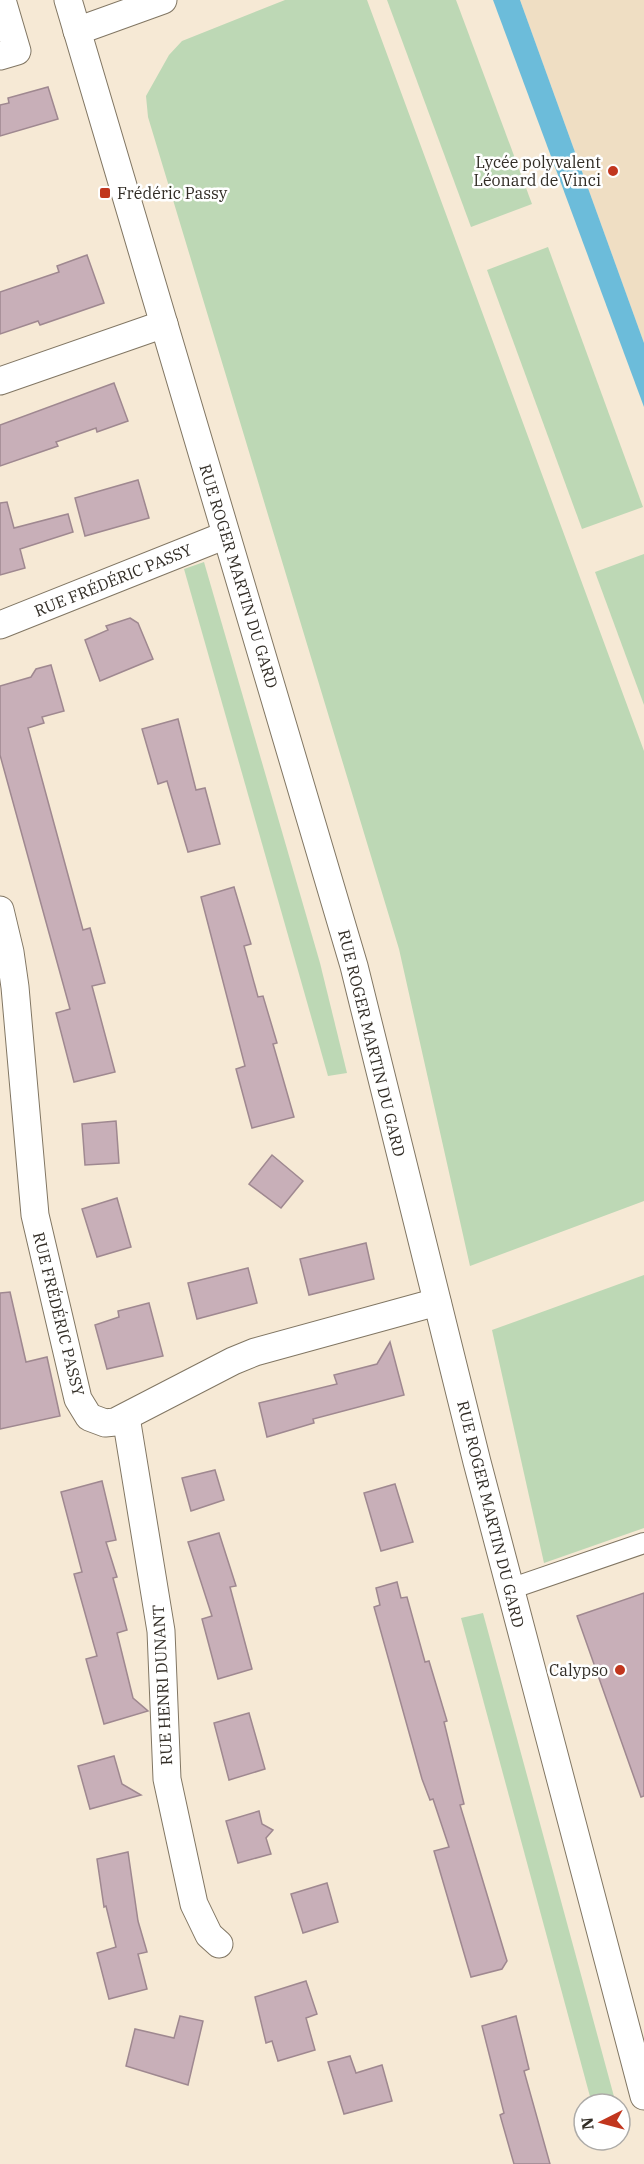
<svg xmlns="http://www.w3.org/2000/svg" width="644" height="2164" viewBox="0 0 644 2164" font-family="'IBM Plex Serif',serif">
<rect width="100%" height="100%" fill="#f6e9d5"/>
<polygon fill="#efdec3" points="520,0 644,0 644,343"/>
<g fill="#bdd8b5">
<polygon points="285,0 367,0 644,751 644,1201 470,1266 399,949 148,117 146,96 169,55 182,41"/>
<polygon points="387,0 456,0 532,204 471,227"/>
<polygon points="548,247 643,507 582,529 487,270"/>
<polygon points="644,554 644,705 595,572"/>
<polygon points="204,562 320,963 347,1073 328,1076 184,569"/>
<polygon points="644,1275 644,1528 544,1563 492,1330"/>
<polygon points="483,1613 616,2104 592,2104 461,1618"/>
</g>
<polygon fill="#6cbcda" points="493,0 520,0 644,343 644,407"/>
<g fill="#c8afb8" stroke="#9f8890" stroke-width="1.5">
<polygon points="48,87 58,119 0,136 0,105 9,103 8,98"/>
<polygon points="87,255 104,303 40,325 38,321 0,334 0,292 59,272 57,266"/>
<polygon points="114,383 128,421 97,432 96,428 56,442 58,446 0,466 0,425"/>
<polygon points="138,480 149,518 85,536 75,498"/>
<polygon points="7,502 14,528 68,514 73,532 20,549 25,568 0,575 0,503"/>
<polygon points="130,618 138,623 153,659 100,681 85,640 108,630 106,626"/>
<polygon points="51,665 64,711 42,717 44,723 28,728 83,930 90,928 105,983 92,986 115,1072 74,1082 56,1013 70,1009 0,755 0,686 31,677 36,669"/>
<polygon points="178,719 196,790 205,788 220,844 188,852 167,781 158,784 142,729"/>
<polygon points="234,887 251,944 244,946 258,997 263,996 277,1043 273,1044 294,1117 252,1128 236,1069 245,1066 201,897"/>
<polygon points="116,1121 119,1163 85,1165 82,1124"/>
<polygon points="272,1155 303,1181 281,1208 249,1184"/>
<polygon points="117,1198 131,1247 97,1257 82,1209"/>
<polygon points="366,1243 374,1279 309,1295 300,1259"/>
<polygon points="248,1268 257,1303 197,1319 188,1283"/>
<polygon points="10,1292 26,1362 47,1357 60,1416 0,1429 0,1293"/>
<polygon points="149,1303 163,1356 107,1369 95,1325 119,1317 118,1311"/>
<polygon points="390,1342 404,1395 313,1419 314,1423 267,1437 259,1403 337,1384 334,1375 377,1364"/>
<polygon points="215,1470 224,1500 191,1511 182,1478"/>
<polygon points="102,1481 116,1540 106,1542 117,1577 113,1578 127,1630 117,1633 133,1698 148,1711 104,1724 86,1659 97,1656 74,1574 82,1572 61,1492"/>
<polygon points="395,1484 413,1542 381,1551 364,1493"/>
<polygon points="219,1533 236,1586 230,1587 252,1669 218,1679 202,1619 212,1616 188,1542"/>
<polygon points="397,1582 401,1598 407,1597 425,1662 429,1661 447,1721 444,1722 464,1804 460,1805 507,1961 502,1969 471,1977 434,1851 449,1847 433,1799 430,1800 422,1779 374,1607 380,1605 376,1588"/>
<polygon points="644,1593 644,1796 641,1797 577,1616"/>
<polygon points="249,1713 265,1769 229,1780 214,1723"/>
<polygon points="114,1756 122,1784 141,1795 90,1809 78,1766"/>
<polygon points="259,1811 262,1824 273,1830 266,1838 271,1854 238,1863 226,1821"/>
<polygon points="128,1852 138,1921 147,1952 138,1954 147,1989 109,1999 97,1953 116,1947 106,1906 104,1907 97,1859"/>
<polygon points="327,1883 338,1922 303,1933 291,1894"/>
<polygon points="306,1981 317,2014 306,2018 315,2050 278,2061 272,2041 266,2043 255,1997"/>
<polygon points="180,2016 203,2021 188,2085 126,2066 135,2029 174,2038"/>
<polygon points="516,2016 529,2069 524,2071 550,2164 514,2164 500,2115 504,2113 482,2026"/>
<polygon points="350,2056 356,2073 382,2065 392,2101 344,2114 328,2062"/>
</g>
<g fill="none" stroke-linecap="round" stroke-linejoin="round">
<g stroke="#817663" stroke-width="22">
<polyline id="pedestrian" points="510,1589 644,1543"/>
</g>
<g stroke="#817663" stroke-width="29">
<g id="minor">
<polyline points="68,0 354,966 477,1462 644,2096"/>
<polyline points="77,31 163,0"/>
<polyline points="0,56 17,51 2,0"/>
<polyline points="0,381 164,324"/>
<polyline points="0,625 226,535"/>
<polyline points="0,910 10,952 15,987 35,1215 78,1399 89,1417 105,1423 115,1422 233,1361 255,1352 437,1302"/>
<polyline points="126,1417 161,1631 167,1779 194,1904 209,1935 219,1944"/>
</g>
</g>
<use href="#pedestrian" stroke="#fff" stroke-width="20"/>
<use href="#minor" stroke="#fff" stroke-width="27"/>
</g>
<g fill="#c1361e" stroke="#fff" stroke-width="2">
<circle cx="613" cy="171" r="6"/>
<rect x="99" y="187" width="12" height="12" rx="3"/>
<circle cx="620" cy="1670" r="6"/>
</g>
<g text-anchor="middle" dominant-baseline="central" stroke-width="5" stroke-linejoin="round" paint-order="stroke">
<g font-size="16" fill="#322d26" stroke="#fff" text-anchor="end">
<text x="601" y="162">Lycée polyvalent<tspan x="601" dy="18">Léonard de Vinci</tspan></text>
<text x="117" y="193" text-anchor="start">Frédéric Passy</text>
<text x="608" y="1670">Calypso</text>
</g>
<g font-size="16" fill="#322d26" stroke="#fff">
<text transform="translate(239 576) rotate(73)">RUE ROGER MARTIN DU GARD</text>
<text transform="translate(113 580) rotate(-22)">RUE FRÉDÉRIC PASSY</text>
<text transform="translate(372 1043) rotate(76)">RUE ROGER MARTIN DU GARD</text>
<text transform="translate(59 1314) rotate(76)">RUE FRÉDÉRIC PASSY</text>
<text transform="translate(491 1514) rotate(76)">RUE ROGER MARTIN DU GARD</text>
<text transform="translate(162 1685) rotate(-93)">RUE HENRI DUNANT</text>
</g>
</g>
<g transform="translate(602 2122) rotate(264)"><circle r="28" fill="#ffffff" stroke="#adaba8" stroke-width="1.5"/>
<path d="M0-4.5L10 22L0 15L-10 22Z" fill="#c1361e"/>
<text y="-9" font-size="16" font-weight="bold" text-anchor="middle" fill="#322d26">N</text>
</g>
</svg>
